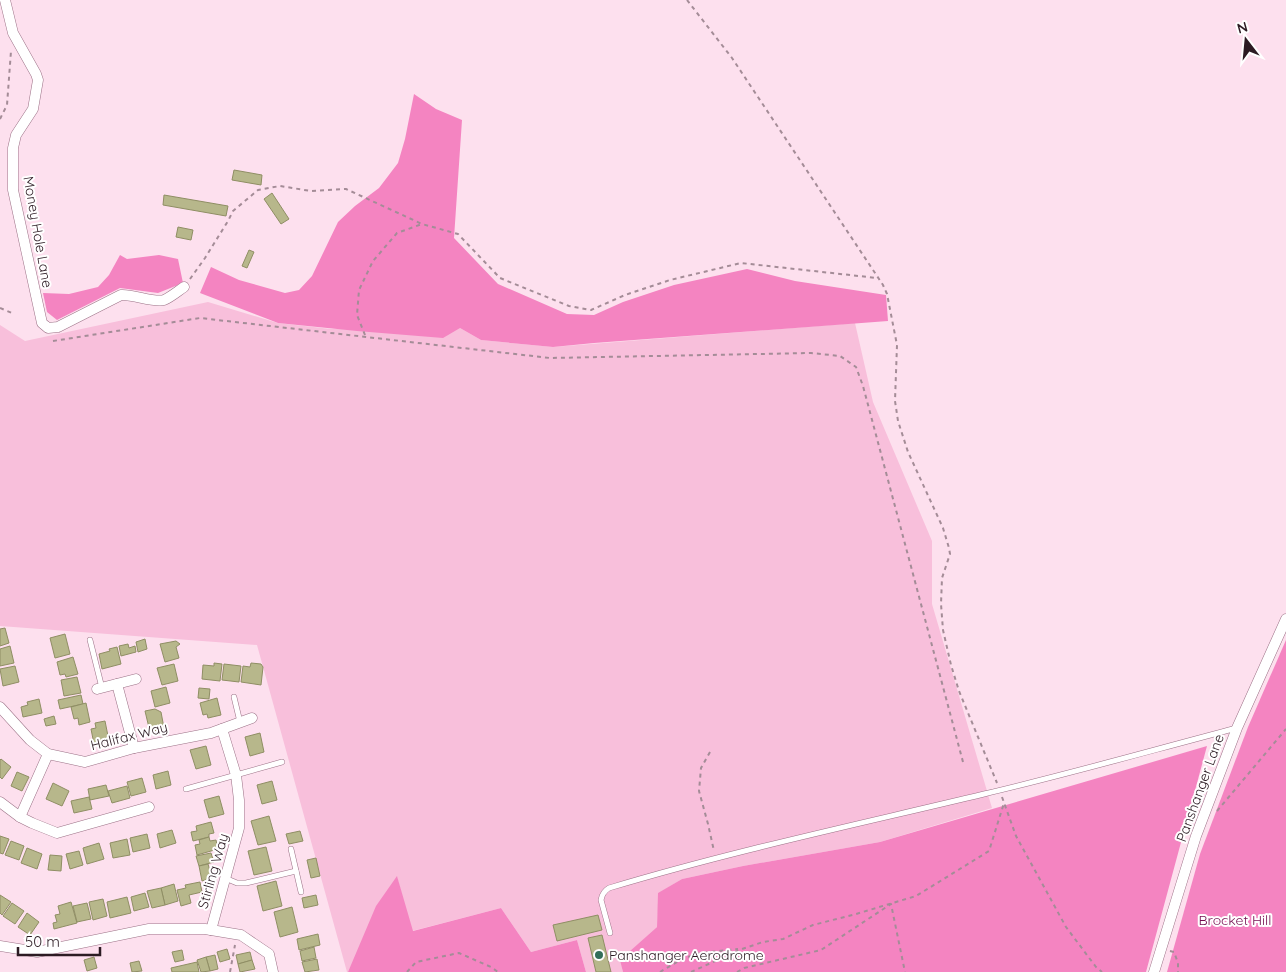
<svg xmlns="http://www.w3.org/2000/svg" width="1286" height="972" viewBox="0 0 1286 972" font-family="Quicksand,sans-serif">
<rect width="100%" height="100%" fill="#fde0ee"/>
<polygon fill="#f8bfdb" points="208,302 278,323 331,329 460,328 481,340 553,347 855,323 873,402 932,541 932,604 992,808 880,842 743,866 682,879 659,893 657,927 621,960 623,972 586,972 577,940 531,952 501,908 412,931 397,877 348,972 347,972 257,645 0,626 0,325 25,341"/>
<g fill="#f484c1">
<polygon points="414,94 436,109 462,120 454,238 498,284 567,314 594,315 623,302 674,285 747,269 795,281 886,295 888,321 594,343 553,347 481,340 460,328 443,338 357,331 278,323 200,293 211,267 239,280 285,293 299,290 312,276 338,222 355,206 379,188 398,163 405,139"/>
<polygon points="120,255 127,259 159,255 178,259 183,283 158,293 120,288 57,320 47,312 43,293 69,294 98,287 109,275"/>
<polygon points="1286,640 1286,972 1167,972 1200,854 1248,727"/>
<polygon points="1207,746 1146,972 623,972 620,960 657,927 658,893 682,879 743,866 880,842"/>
<polygon points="397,876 413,931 501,908 531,952 577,940 586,972 348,972 376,906"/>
</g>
<g fill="#b7b78b" stroke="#8f8e64">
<polygon points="234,170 262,175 261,185 232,180"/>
<polygon points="272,193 289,219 281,224 264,199"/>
<polygon points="164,195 228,206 226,216 163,205"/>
<polygon points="178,227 193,230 191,240 176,237"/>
<polygon points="249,250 254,252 247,268 242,266"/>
<polygon points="5,628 9,643 0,646 0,629"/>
<polygon points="65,634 70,654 55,658 50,638"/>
<polygon points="145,639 147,649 138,652 136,642"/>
<polygon points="176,641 180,644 176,647 179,658 165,662 160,644"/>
<polygon points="128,644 129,648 135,646 136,652 121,656 119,646"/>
<polygon points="10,646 14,663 0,666 0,649"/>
<polygon points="117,647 121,664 102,669 99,654 110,651 109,649"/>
<polygon points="73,657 78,674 66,677 65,674 60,675 57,662"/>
<polygon points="214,663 222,664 220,681 202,679 203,665 214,666"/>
<polygon points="251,663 261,664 263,667 261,685 241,682 243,666 250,667"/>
<polygon points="174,664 178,681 162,685 157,668"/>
<polygon points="224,664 241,666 239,682 222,680"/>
<polygon points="15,666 19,682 3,686 0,669"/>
<polygon points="77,677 81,693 64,696 61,680"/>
<polygon points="166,687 170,703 155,707 151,691"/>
<polygon points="199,688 210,689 209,699 198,698"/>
<polygon points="81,695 83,704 60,709 58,700"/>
<polygon points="217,698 221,715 208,718 207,714 203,715 200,703"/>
<polygon points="39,699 42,713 23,717 21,707 28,705 27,702"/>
<polygon points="86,703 90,722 79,725 78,718 74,719 71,707"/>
<polygon points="155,709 161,712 164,728 150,732 145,711"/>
<polygon points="54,716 56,724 46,726 44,719"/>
<polygon points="105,721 109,741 94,744 91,729 96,728 95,723"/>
<polygon points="260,733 264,752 250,756 245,737"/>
<polygon points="206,746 211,765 196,769 190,750"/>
<polygon points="1,759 11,767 2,779 0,777 0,760"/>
<polygon points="168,771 171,785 156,789 153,775"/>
<polygon points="17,772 29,777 22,791 11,786"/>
<polygon points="142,778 146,792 131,796 127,782"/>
<polygon points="272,781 277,800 262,804 257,785"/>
<polygon points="53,783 69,791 62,806 46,799"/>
<polygon points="106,785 109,796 90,800 88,789"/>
<polygon points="127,786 130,798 112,803 108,791"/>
<polygon points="219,796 224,814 209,818 204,800"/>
<polygon points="89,797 92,809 74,813 71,801"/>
<polygon points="269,816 276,841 258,845 251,821"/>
<polygon points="211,822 214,833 209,834 209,837 193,841 191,832 197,831 196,826"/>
<polygon points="172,830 176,843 160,848 157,834"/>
<polygon points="300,831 303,841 289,844 286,834"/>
<polygon points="147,834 150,848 133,852 130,838"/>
<polygon points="0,836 9,839 3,854 0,853"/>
<polygon points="209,837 210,841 216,840 218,849 197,855 195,845 200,844 199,840"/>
<polygon points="127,839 130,855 113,858 110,843"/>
<polygon points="11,841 24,846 19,860 5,855"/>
<polygon points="99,843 104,859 87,864 83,848"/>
<polygon points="266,847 272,871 254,875 248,851"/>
<polygon points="27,848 42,854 37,869 21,863"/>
<polygon points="79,851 83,865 70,869 66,854"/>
<polygon points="211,853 214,862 199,866 196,856"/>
<polygon points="50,855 62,856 61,871 48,870"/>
<polygon points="316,858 320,876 311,878 307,860"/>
<polygon points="208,864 212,878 202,881 199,866"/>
<polygon points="276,881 282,906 263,911 257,886"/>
<polygon points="200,882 202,892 189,895 191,903 181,906 177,890 186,888 185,885"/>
<polygon points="174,884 178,901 165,905 161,888"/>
<polygon points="161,888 165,905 152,908 147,891"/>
<polygon points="145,893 149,907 134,911 131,897"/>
<polygon points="0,895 11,902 2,915 0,913"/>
<polygon points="316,895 318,905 304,908 302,898"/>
<polygon points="127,897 131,913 110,918 107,902"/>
<polygon points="103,899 107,916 93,920 89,902"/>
<polygon points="71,902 77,923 54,929 53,923 57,922 55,915 60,914 58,906"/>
<polygon points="12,903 24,911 15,924 3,916"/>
<polygon points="87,903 91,919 77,922 73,906"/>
<polygon points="292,907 298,932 280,937 274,912"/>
<polygon points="27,913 39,922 30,935 18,927"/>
<polygon points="598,915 602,930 557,941 553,925"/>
<polygon points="318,934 320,945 299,950 297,939"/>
<polygon points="602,935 611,972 596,972 588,938"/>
<polygon points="314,947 316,958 302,961 300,951"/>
<polygon points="227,949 230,959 220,962 217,952"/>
<polygon points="182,950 184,960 175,962 172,952"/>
<polygon points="250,952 252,960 238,964 236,955"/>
<polygon points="215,955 218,969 210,971 206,957"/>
<polygon points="94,957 97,968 87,971 84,960"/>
<polygon points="206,957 210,971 201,972 197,960"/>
<polygon points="317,959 319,970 305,972 302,962"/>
<polygon points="252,960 255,969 240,972 238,964"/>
<polygon points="139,961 142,971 132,972 130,963"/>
<polygon points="197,962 199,972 172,972 171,968"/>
</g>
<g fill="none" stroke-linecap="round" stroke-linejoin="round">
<g stroke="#9c7287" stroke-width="6">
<g id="service">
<polyline points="90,640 102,688"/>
<polyline points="234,697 240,722"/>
<polyline points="186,789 282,762"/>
<polyline points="291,849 301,892"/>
<polyline points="225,878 237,883 246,883 296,871"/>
<path d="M610 933 601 900C602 894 604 891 609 888 732 851 859 824 984 794 1069 774 1153 750 1237 728"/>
</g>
</g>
<g stroke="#9c7287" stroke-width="11">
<g id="minor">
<path d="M5 0 13 33 36 74 38 80 33 109 16 135 13 148V190L42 323 48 328 58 327 121 295C133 294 154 303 164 300 171 297 178 291 184 287"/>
<polyline points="117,684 134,748"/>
<polyline points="97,689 136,679"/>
<polyline points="0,707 30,740 48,754 85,762 134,748 211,733 252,718"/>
<polyline points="0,802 20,817 32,823 57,833 149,807"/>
<polyline points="20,817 48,754"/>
<polyline points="211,930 239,828 239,800 236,775 222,729"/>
<polyline points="0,946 37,952 149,929 205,929 241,935 269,954 273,972"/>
<polyline points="1154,972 1196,836 1237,728 1286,619"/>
</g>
</g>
<g stroke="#a48c97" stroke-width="2" stroke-dasharray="4 4" stroke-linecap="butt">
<polyline points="687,0 732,58 883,285 887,294 897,345 895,401 898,421 908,452 943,528 949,548 950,554 942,578 941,604 943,630 951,665 959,691 997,783"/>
<polyline points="0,119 7,105 11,51"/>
<polyline points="190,279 205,258 228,221 233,211 258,190 280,186 311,191 346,189 422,224 458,234 500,278 569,306 591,310 625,295 670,280 741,263 877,278"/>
<polyline points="0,308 12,313"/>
<polyline points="365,335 357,315 359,290 373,261 397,233 422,224"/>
<polyline points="53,341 200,318 550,358 811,353 840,356 856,367 863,386 963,762"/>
<polyline points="710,752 701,768 699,791 708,824 714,851"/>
<polyline points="1002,797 1016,836 1066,927 1096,967 1102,972"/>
<polyline points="1217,811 1286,729"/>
<polyline points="1170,951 1174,952 1178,963 1178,972"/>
<polyline points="230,972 235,945"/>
<polyline points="407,972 416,962 459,953 491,967 498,972"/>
<polyline points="660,972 682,959 700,953 738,949"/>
<polyline points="691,972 742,949 763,942 783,939 813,925 856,914 916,896 989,851 1004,803"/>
<polyline points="737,972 744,968 821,950 891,904 905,972"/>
</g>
<use href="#service" stroke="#fff" stroke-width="5"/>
<use href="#minor" stroke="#fff" stroke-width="10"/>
</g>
<circle fill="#336f5a" stroke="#fff" stroke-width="2" cx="599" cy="955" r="5"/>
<g text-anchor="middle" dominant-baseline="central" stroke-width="4" stroke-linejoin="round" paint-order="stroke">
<g font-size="14" fill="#2c1b23" stroke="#fff">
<text transform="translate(38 232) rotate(80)">Money Hole Lane</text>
<text transform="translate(129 736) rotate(-14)">Halifax Way</text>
<text transform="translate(1200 788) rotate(-70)">Panshanger Lane</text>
<text transform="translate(213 871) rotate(-74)">Stirling Way</text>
</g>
<g font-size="14" fill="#730d4f" stroke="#fff">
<text x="1235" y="920">Brocket Hill</text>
</g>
<g font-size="14" fill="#2c1b23" stroke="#fff" text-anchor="start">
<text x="609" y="955">Panshanger Aerodrome</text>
</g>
</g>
<g transform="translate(1246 40) rotate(344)" stroke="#ffffff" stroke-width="4" paint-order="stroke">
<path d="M0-4L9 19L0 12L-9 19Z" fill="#2c1b23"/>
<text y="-8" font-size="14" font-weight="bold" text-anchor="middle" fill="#2c1b23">N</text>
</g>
<path d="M18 947v8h82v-8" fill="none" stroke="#2c1b23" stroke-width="2.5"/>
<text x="25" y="947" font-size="15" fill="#2c1b23" stroke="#ffffff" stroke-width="4" paint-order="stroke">50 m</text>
</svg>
